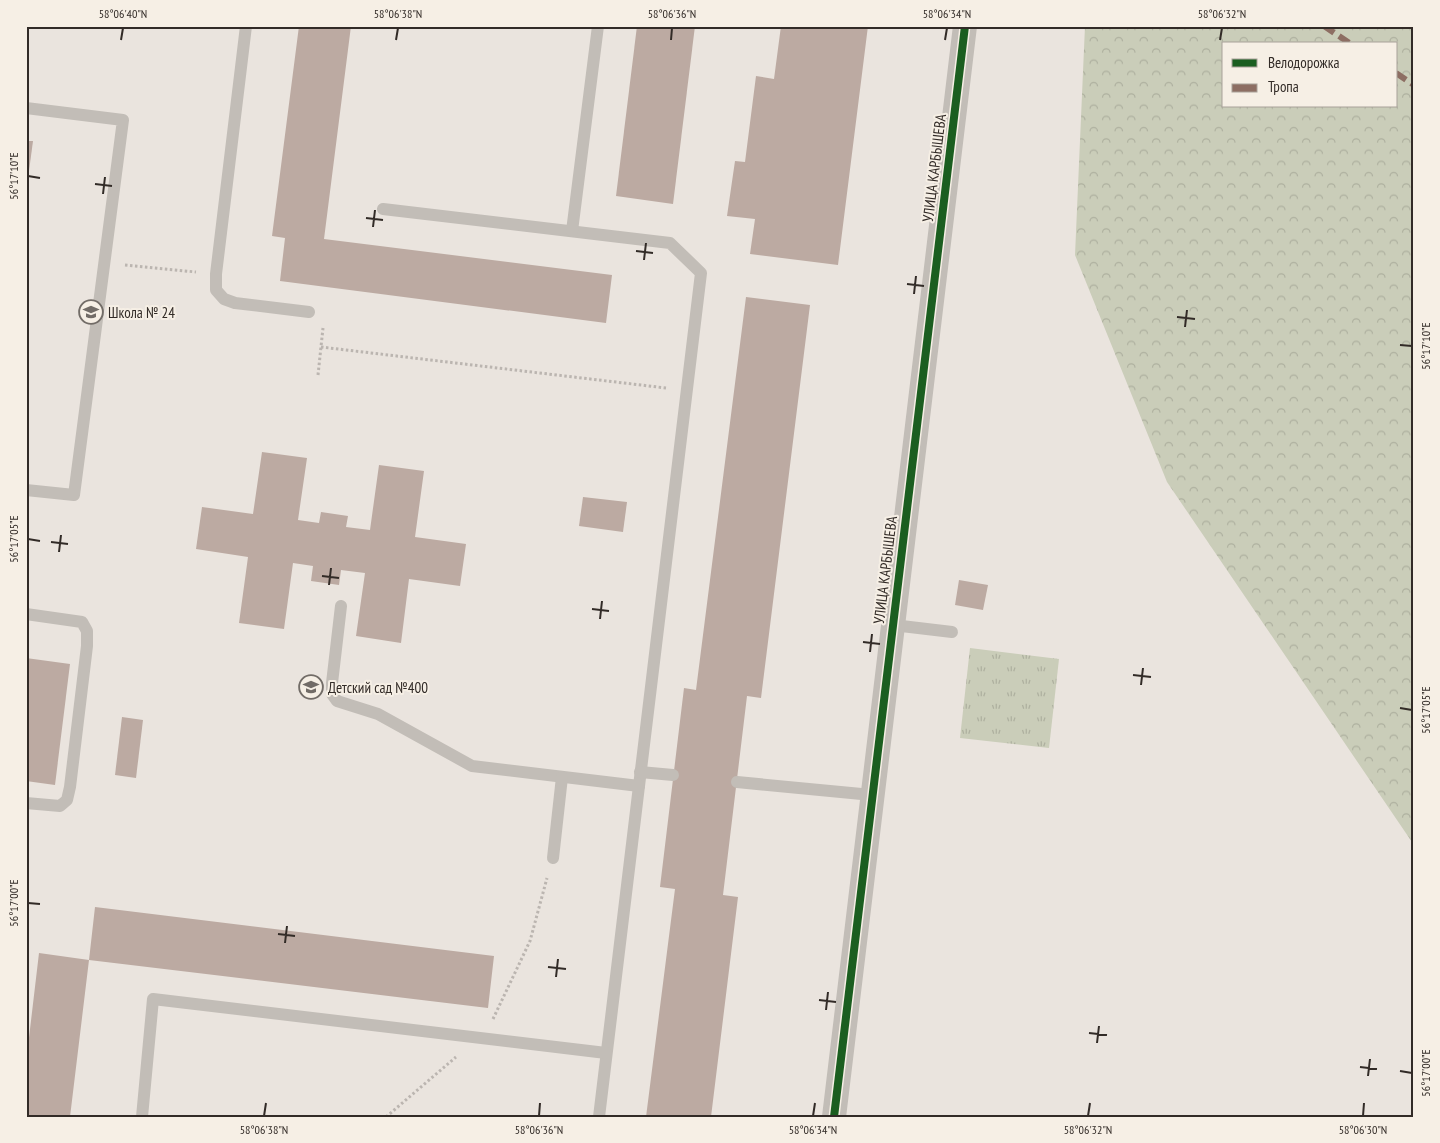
<svg xmlns="http://www.w3.org/2000/svg" width="1440" height="1143" viewBox="0 0 1440 1143" font-family="'PT Sans Narrow',sans-serif">
<defs>
<pattern id="forest-crowns" width="20" height="18" patternUnits="userSpaceOnUse" patternTransform="scale(1.25)"><rect width="20" height="18" fill="#cacdb9"/><path d="M2 6a3 3 0 1 1 6 0M12 15a3 3 0 1 1 6 0" fill="none" stroke="#aeb09f"/></pattern>
<pattern id="park-tufts" width="24" height="20" patternUnits="userSpaceOnUse" patternTransform="scale(1.25)"><rect width="24" height="20" fill="#cacdb9"/><path d="M3 7l-1-3M5 7V3M7 7l1-3M15 17l-1-3M17 17v-4M19 17l1-3" fill="none" stroke="#aeb09f"/></pattern>
</defs>
<rect width="100%" height="100%" fill="#eae4de"/>
<path fill="url(#forest-crowns)" fill-rule="evenodd" d="M1085 26H1414V845L1167 482 1075 255ZM1224 44H1396V106H1224Z"/>
<polygon fill="url(#park-tufts)" points="970,648 1059,659 1049,748 960,738"/>
<g fill="#bcaaa2">
<polygon points="299,26 351,26 324,239 612,275 606,323 280,281 285,238 272,236"/>
<polygon points="637,26 695,26 673,204 616,196"/>
<polygon points="781,26 868,26 838,265 750,254 755,219 727,216 735,161 745,162 756,76 774,79"/>
<polygon points="26,141 33,141 27,186 26,186"/>
<polygon points="746,297 810,305 761,698 747,696 723,895 738,897 711,1117 646,1117 675,889 660,887 684,688 696,690"/>
<polygon points="262,452 307,458 298,520 319,523 321,512 348,516 346,527 370,530 379,465 424,471 415,537 466,544 460,586 409,579 401,643 356,636 365,573 341,570 339,585 311,581 313,566 293,563 284,629 239,623 248,557 196,549 202,507 253,514"/>
<polygon points="583,497 627,502 623,532 579,526"/>
<polygon points="959,580 988,585 983,610 955,605"/>
<polygon points="26,658 70,664 55,785 26,781"/>
<polygon points="122,717 143,720 136,778 115,775"/>
<polygon points="95,907 494,956 488,1008 89,960 70,1117 26,1117 26,1063 39,953 89,960"/>
</g>
<g fill="none" stroke-linecap="round" stroke-linejoin="round">
<g stroke="#bbb5b0" stroke-width="3" stroke-dasharray="2.5 2.5" stroke-linecap="butt">
<polyline points="125,265 196,272"/>
<polyline points="321,347 666,388"/>
<polyline points="318,375 323,328"/>
<polyline points="493,1019 530,941 547,878"/>
<polyline points="386,1117 456,1057"/>
</g>
<g stroke="#c2bdb7" stroke-width="12">
<polyline points="246,26 216,274 216,290 224,299 235,303 309,312"/>
<polyline points="26,108 123,120 74,495 26,490"/>
<polyline points="383,209 670,243 701,273 599,1117"/>
<polyline points="572,231 598,26"/>
<polyline points="341,606 332,683 332,694 337,701 378,714 472,766 639,786"/>
<polyline points="26,614 82,622 87,631 87,646 70,787 67,800 60,806 26,803"/>
<polyline points="893,625 952,632"/>
<polyline points="640,772 673,775"/>
<polyline points="737,782 872,795"/>
<polyline points="553,858 562,777"/>
<polyline points="142,1117 153,999 606,1053"/>
</g>
<polyline stroke="#c2bdb7" stroke-width="24" points="834,1117 965,26"/>
<g stroke="#8d6e63" stroke-width="6" stroke-dasharray="12 6" stroke-linecap="butt">
<polyline points="1324,26 1351,44"/>
<polyline points="1396,73 1414,85"/>
</g>
<g stroke="#f6efe5" stroke-width="11">
<polyline id="cycleway" points="834,1117 965,26"/>
</g>
<use href="#cycleway" stroke="#1b5e20" stroke-width="8"/>
</g>
<path fill="none" stroke="#322b27" stroke-width="2" d="M121 40 123 28M396 40 398 28M671 40 672 28M945 40 947 28M1220 40 1222 28M28 176 40 178M95 184 112 186M103 194 105 177M366 218 383 220M373 227 375 210M636 251 653 253M644 260 646 243M907 284 924 286M914 294 916 276M1177 317 1195 319M1185 327 1187 310M1400 345 1412 346M28 539 40 541M51 542 68 544M59 552 61 535M322 576 339 578M329 585 331 568M592 609 609 611M600 619 602 601M863 642 880 644M870 652 872 634M1133 675 1151 677M1141 685 1143 668M1400 708 1412 710M28 903 40 904M278 934 295 936M285 943 287 926M548 967 566 969M556 977 558 959M819 1000 836 1002M826 1010 828 992M1089 1033 1107 1035M1097 1043 1099 1026M1360 1067 1377 1069M1400 1071 1412 1073M1368 1076 1370 1059M264 1116 266 1103M539 1116 540 1103M813 1116 815 1103M1088 1116 1090 1103M1363 1116 1364 1103"/>
<defs>
<g id="school-ring" transform="scale(1.25)"><circle r="9.5" fill="#f6efe5" stroke="#726c67" stroke-width="1.5"/><path d="M0-5L7-2L0 1L-7-2ZM-4 1L0 2.5L4 1V4Q0 6-4 4Z" fill="#726c67"/></g>
</defs>
<g fill-rule="evenodd">
<use href="#school-ring" x="91" y="312"/>
<use href="#school-ring" x="311" y="687"/>
</g>
<g text-anchor="middle" dominant-baseline="central" stroke-width="4" stroke-linejoin="round" paint-order="stroke">
<g font-size="15" fill="#322b27" stroke="#f6efe5">
<text transform="translate(934 168) rotate(-83)">УЛИЦА КАРБЫШЕВА</text>
<text transform="translate(885 570) rotate(-83)">УЛИЦА КАРБЫШЕВА</text>
</g>
<g font-size="15" fill="#322b27" stroke="#f6efe5" text-anchor="start">
<text x="108" y="312">Школа № 24</text>
<text x="328" y="687">Детский сад №400</text>
</g>
</g>
<rect width="1440" height="1143" fill="none" stroke="#f6efe5" stroke-width="55"/>
<rect x="1222" y="42" width="175" height="65" fill="#f6efe5" stroke="#a8a199"/>
<rect x="1232" y="59" width="25" height="8" fill="#1b5e20" stroke="#a8a199"/>
<text x="1268" y="68" font-size="15" fill="#322b27">Велодорожка</text>
<rect x="1232" y="84" width="25" height="8" fill="#8d6e63" stroke="#a8a199"/>
<text x="1268" y="92" font-size="15" fill="#322b27">Тропа</text>
<rect x="28" y="28" width="1384" height="1088" fill="none" stroke="#322b27" stroke-width="2"/>
<g font-size="12" text-anchor="middle" fill="#322b27">
<text x="123" y="18">58°06'40"N</text>
<text x="398" y="18">58°06'38"N</text>
<text x="672" y="18">58°06'36"N</text>
<text x="947" y="18">58°06'34"N</text>
<text x="1222" y="18">58°06'32"N</text>
<text transform="translate(14 176) rotate(-90)" y="4">56°17'10"E</text>
<text transform="translate(1426 346) rotate(-90)" y="4">56°17'10"E</text>
<text transform="translate(14 539) rotate(-90)" y="4">56°17'05"E</text>
<text transform="translate(1426 710) rotate(-90)" y="4">56°17'05"E</text>
<text transform="translate(14 903) rotate(-90)" y="4">56°17'00"E</text>
<text transform="translate(1426 1073) rotate(-90)" y="4">56°17'00"E</text>
<text x="264" y="1134">58°06'38"N</text>
<text x="539" y="1134">58°06'36"N</text>
<text x="813" y="1134">58°06'34"N</text>
<text x="1088" y="1134">58°06'32"N</text>
<text x="1363" y="1134">58°06'30"N</text>
</g>
</svg>
